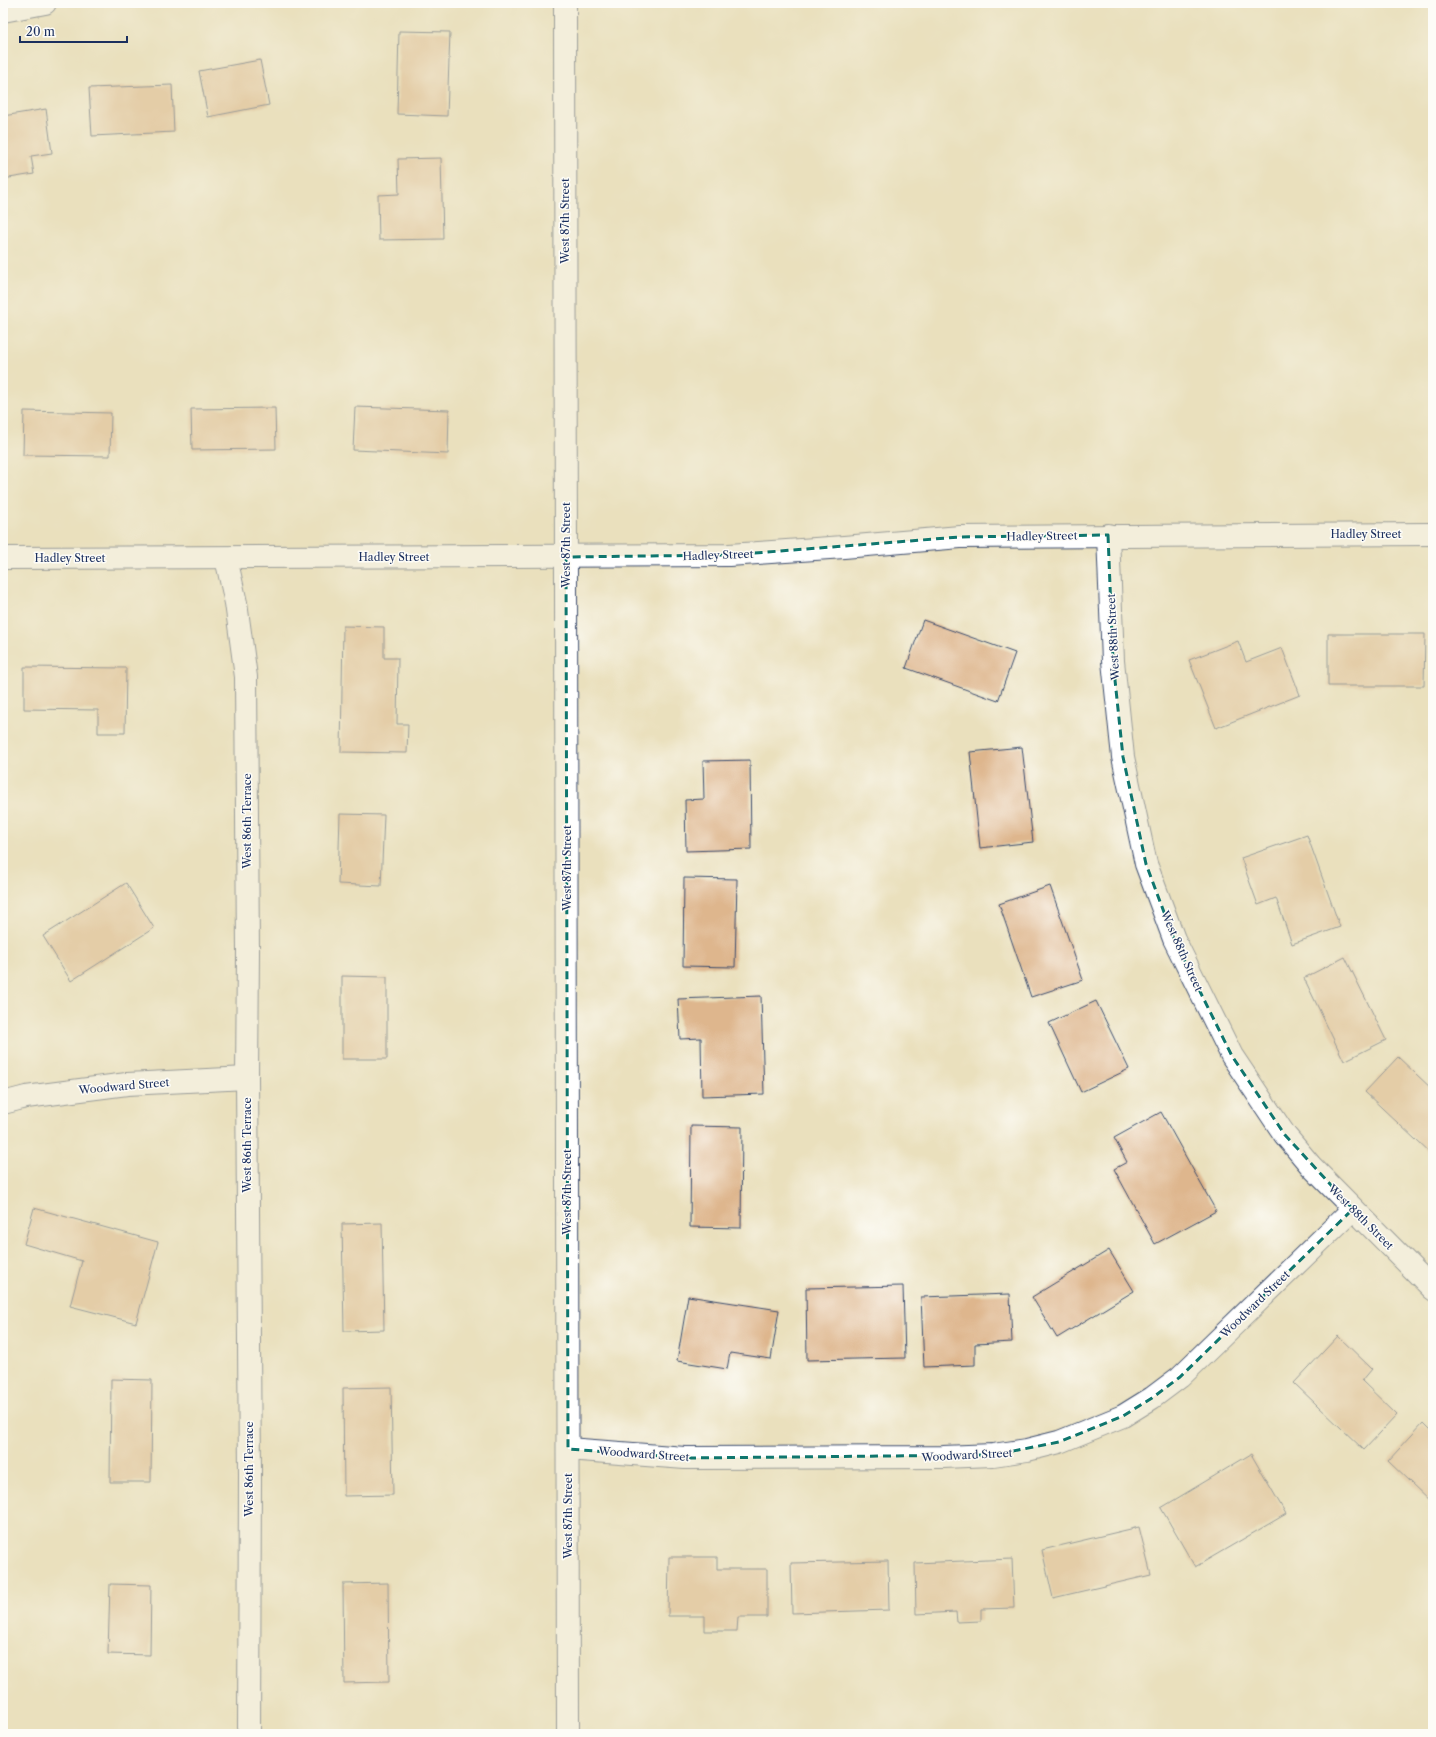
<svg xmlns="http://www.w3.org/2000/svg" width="1436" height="1737" viewBox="0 0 1436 1737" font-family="'Libre Caslon Text',serif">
<rect width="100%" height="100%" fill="#fdfcf7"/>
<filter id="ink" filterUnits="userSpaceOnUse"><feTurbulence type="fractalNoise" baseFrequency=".025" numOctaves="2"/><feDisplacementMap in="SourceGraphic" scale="8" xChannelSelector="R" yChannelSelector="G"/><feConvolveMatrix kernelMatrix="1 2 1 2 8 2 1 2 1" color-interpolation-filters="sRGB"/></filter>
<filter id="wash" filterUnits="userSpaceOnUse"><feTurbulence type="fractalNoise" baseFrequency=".012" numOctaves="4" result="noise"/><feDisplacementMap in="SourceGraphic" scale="16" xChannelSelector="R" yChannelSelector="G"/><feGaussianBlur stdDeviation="0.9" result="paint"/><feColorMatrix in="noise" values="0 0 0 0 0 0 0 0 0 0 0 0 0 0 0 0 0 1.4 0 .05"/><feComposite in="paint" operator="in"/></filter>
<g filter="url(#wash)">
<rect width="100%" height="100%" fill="#eae0bd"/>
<g id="blocks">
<g fill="#deb68d">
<polygon points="399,31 450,32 447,116 397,114"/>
<polygon points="260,60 269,105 208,117 199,71"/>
<polygon points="172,85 174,132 92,136 89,88"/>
<polygon points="46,109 52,153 31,156 34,174 3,179 3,116"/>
<polygon points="441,158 443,239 379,240 378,195 399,194 398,159"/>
<polygon points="355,407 449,410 448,454 353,450"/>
<polygon points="275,408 276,449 192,450 191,409"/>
<polygon points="24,411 111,413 110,456 23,455"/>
<polygon points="923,620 1015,653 998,701 906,668"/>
<polygon points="343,626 384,627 384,658 398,658 397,724 408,724 407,753 341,752"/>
<polygon points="1328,634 1425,634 1424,686 1328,686"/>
<polygon points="1238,641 1246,662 1282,648 1300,695 1216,728 1189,660"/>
<polygon points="24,667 126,668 125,733 98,733 98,710 24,709"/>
<polygon points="1022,747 1033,842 980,848 970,752"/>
<polygon points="750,760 751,849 686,851 685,800 704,799 703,761"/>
<polygon points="340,814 384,815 381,886 338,884"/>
<polygon points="1307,835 1340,927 1292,944 1276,898 1258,905 1241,858"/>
<polygon points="684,878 737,879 735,967 683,966"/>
<polygon points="126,883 154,928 71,981 43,936"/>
<polygon points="1050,886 1083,980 1031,997 999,904"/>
<polygon points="1345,957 1386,1040 1344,1061 1304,978"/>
<polygon points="342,976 387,977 387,1059 342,1059"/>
<polygon points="761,996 764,1094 702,1096 701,1038 680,1039 678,999"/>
<polygon points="1096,1001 1129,1069 1081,1092 1049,1023"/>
<polygon points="1398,1057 1433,1090 1433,1156 1365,1092"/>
<polygon points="1161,1112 1216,1211 1155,1244 1114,1169 1127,1162 1114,1138"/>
<polygon points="691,1126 742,1127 741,1228 690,1227"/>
<polygon points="34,1208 158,1242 136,1323 70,1306 82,1261 24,1244"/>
<polygon points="382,1223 384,1330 344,1331 342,1224"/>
<polygon points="1109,1250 1134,1291 1057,1338 1032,1297"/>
<polygon points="903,1286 905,1358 807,1360 806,1288"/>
<polygon points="1010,1294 1012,1342 975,1344 975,1365 924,1367 921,1297"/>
<polygon points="688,1296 779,1310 771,1359 730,1353 727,1369 677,1361"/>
<polygon points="1338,1336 1372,1369 1362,1381 1397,1415 1364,1450 1294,1383"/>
<polygon points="111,1379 152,1380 151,1482 110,1482"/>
<polygon points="391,1387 393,1495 344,1496 343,1388"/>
<polygon points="1423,1423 1433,1433 1433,1504 1388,1461"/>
<polygon points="1251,1454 1286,1514 1195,1567 1161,1508"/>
<polygon points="1139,1527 1151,1575 1053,1598 1042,1550"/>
<polygon points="669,1557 717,1557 717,1569 767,1569 767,1617 738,1617 737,1631 705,1631 705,1616 668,1616"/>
<polygon points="1012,1559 1014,1608 981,1609 981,1621 957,1622 956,1612 916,1614 915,1563"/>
<polygon points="888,1561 889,1610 792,1613 791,1563"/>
<polygon points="388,1583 389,1682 344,1683 343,1584"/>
<polygon points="110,1584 151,1585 150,1655 108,1654"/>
</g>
</g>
</g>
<g filter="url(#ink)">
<use href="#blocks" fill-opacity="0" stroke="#3a4a6c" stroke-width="1"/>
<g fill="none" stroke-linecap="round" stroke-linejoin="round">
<g stroke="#3a4a6c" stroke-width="24">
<g id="street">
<polyline points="3,11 45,3"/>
<polyline points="1108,535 1113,661 1123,757 1146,864 1174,939 1232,1056 1285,1135 1311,1166 1433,1289"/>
<polyline points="3,558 729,555 844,547 960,537 1433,534"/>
<polyline points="226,558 236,603 246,677 248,952 247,1078 250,1474 249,1734"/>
<polyline points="3,1103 26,1097 127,1084 247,1078"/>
<polyline points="568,1449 685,1458 943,1457 993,1455 1027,1450 1059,1442 1123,1416 1152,1398 1180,1377 1353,1209"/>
</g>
</g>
<g stroke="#3a4a6c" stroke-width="24">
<polyline id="secondary" points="565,3 568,1734"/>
</g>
<use href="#street" stroke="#fff" stroke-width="22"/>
<use href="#secondary" stroke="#fff" stroke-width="22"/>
</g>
</g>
<path d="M0 0H1436V1737H0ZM1108 535 1113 661 1123 757 1146 864 1174 939 1232 1056 1285 1135 1353 1209 1180 1377 1152 1398 1123 1416 1059 1442 993 1455 685 1458 568 1449 566 557 729 555 960 537Z" fill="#eae0bd" fill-opacity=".55" fill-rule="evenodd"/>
<path fill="none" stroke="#0f766e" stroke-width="3" stroke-dasharray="8 5" stroke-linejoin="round" d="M1108 535 1113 661 1123 757 1146 864 1174 939 1232 1056 1285 1135 1353 1209 1180 1377 1152 1398 1123 1416 1059 1442 993 1455 685 1458 568 1449 566 557 729 555 960 537Z"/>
<g text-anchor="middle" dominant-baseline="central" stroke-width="3" stroke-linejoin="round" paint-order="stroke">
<g font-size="11" fill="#1b2f5e" stroke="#fdfcf7">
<text transform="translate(565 221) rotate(-90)">West 87th Street</text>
<text x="1366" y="534">Hadley Street</text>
<text transform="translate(1042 536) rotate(-1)">Hadley Street</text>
<text transform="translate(566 545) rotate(-90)">West 87th Street</text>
<text transform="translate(718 555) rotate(-2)">Hadley Street</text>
<text x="394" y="557">Hadley Street</text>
<text x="70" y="558">Hadley Street</text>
<text transform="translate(1113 637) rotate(-93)">West 88th Street</text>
<text transform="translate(247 821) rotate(-90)">West 86th Terrace</text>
<text transform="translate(567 868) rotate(-90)">West 87th Street</text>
<text transform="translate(1182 951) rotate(66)">West 88th Street</text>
<text transform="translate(124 1086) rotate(-5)">Woodward Street</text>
<text transform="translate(247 1145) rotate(-90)">West 86th Terrace</text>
<text transform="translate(567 1192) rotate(-90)">West 87th Street</text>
<text transform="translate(1361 1217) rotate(45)">West 88th Street</text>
<text transform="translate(1255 1304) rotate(-44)">Woodward Street</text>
<text transform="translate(644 1454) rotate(4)">Woodward Street</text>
<text transform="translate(967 1455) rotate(-3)">Woodward Street</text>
<text transform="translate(249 1469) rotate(-90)">West 86th Terrace</text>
<text transform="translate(568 1516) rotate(-90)">West 87th Street</text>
</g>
</g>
<rect width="1436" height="1737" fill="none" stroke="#fdfcf7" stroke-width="16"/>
<path d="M20 36v6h107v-6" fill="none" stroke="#1b2f5e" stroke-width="2"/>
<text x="26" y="36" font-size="12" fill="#1b2f5e" stroke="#fdfcf7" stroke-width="3" paint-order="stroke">20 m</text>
</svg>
